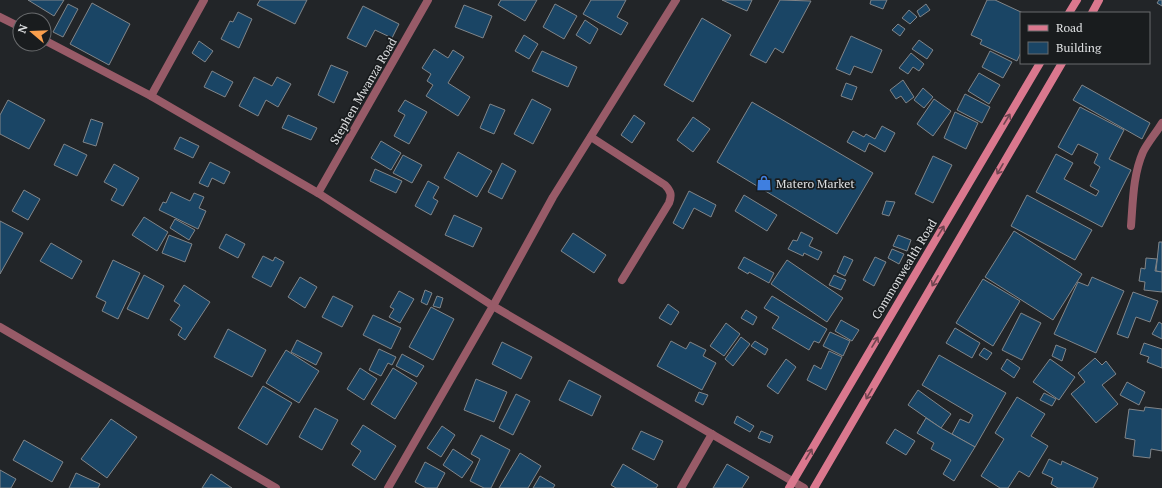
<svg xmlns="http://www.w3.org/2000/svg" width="1162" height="488" viewBox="0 0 1162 488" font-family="'PT Serif',serif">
<rect width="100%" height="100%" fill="#222528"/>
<g fill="#1a4565" stroke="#818589">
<polygon points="28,0 64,0 54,16"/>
<polygon points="260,0 307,0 295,24 257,5"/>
<polygon points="501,0 537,0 525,21 498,5"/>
<polygon points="591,0 626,0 617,17 628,23 621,35 583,14"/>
<polygon points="722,0 752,0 747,11"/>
<polygon points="780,0 811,1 783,53 775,48 766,63 750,55"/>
<polygon points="871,0 887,0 883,9 870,4"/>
<polygon points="987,0 995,0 1023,13 1021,13 1021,52 1017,61 980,44 982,40 971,35"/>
<polygon points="1159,0 1162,0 1162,6 1157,3"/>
<polygon points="92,3 130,24 109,65 70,44"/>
<polygon points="68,4 78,9 63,37 53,32"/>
<polygon points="555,4 577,16 564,39 543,27"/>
<polygon points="926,4 930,10 920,17 917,11"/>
<polygon points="464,5 492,16 483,38 455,27"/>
<polygon points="363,6 399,24 392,38 375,30 366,47 347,38"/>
<polygon points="909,10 917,17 910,24 902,18"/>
<polygon points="238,12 252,19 239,48 221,39 230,21 233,22"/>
<polygon points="702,18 731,35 693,102 664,85"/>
<polygon points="585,20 598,29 590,44 576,35"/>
<polygon points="898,24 905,29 900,36 892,30"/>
<polygon points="524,35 538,44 529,59 515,51"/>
<polygon points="851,36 882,50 872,73 854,66 850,75 836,69"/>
<polygon points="919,40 933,50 927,59 912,49"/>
<polygon points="199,41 213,51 205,62 192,53"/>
<polygon points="434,49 448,58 453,50 464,57 448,83 470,97 458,116 426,96 433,85 427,81 431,74 422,68"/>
<polygon points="542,51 577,67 568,87 532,71"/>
<polygon points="990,51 1012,62 1003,78 982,67"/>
<polygon points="911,53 924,64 919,71 913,67 908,74 899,68"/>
<polygon points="331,65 348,72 334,103 318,95"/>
<polygon points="212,71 233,82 225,97 204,87"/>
<polygon points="979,73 1000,85 989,104 968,91"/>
<polygon points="254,77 272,86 277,77 291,84 278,107 266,100 258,116 239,106"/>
<polygon points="903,80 914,97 906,103 901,96 896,99 890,90"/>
<polygon points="846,83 857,87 852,100 841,96"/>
<polygon points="1082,85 1150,123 1142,139 1073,100"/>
<polygon points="923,88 933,97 924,108 914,100"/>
<polygon points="965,94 990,107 982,123 957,110"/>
<polygon points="532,99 551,109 533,144 514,134"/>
<polygon points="934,99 951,111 933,136 917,124"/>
<polygon points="8,100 45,120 29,149 0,134 0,115"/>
<polygon points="405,100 427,112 409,144 394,136 405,115 398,111"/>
<polygon points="752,102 873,173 837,234 717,162"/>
<polygon points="490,104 505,110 494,134 480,128"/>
<polygon points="1080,107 1124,130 1109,159 1131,170 1102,227 1036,192 1056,154 1073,163 1064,179 1096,196 1099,191 1090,186 1100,167 1094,163 1098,154 1078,144 1072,155 1058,147"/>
<polygon points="955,112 978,123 966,149 944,138"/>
<polygon points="288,115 317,128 311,140 282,128"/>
<polygon points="634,115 645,123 632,143 621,135"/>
<polygon points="693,117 710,129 693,152 677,140"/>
<polygon points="91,119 103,123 96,146 83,142"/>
<polygon points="882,126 895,133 885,152 869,143 865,152 847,142 853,131 864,137 866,134 875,139"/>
<polygon points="180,137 199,146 193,158 174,149"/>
<polygon points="381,141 401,153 391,170 371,158"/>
<polygon points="64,144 87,155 77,176 54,165"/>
<polygon points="458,152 492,171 477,197 444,178"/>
<polygon points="403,155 422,165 412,183 393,173"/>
<polygon points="933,156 952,165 933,203 915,194"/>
<polygon points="210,162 230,172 224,184 212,178 208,187 199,183"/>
<polygon points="502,163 516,171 502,199 488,192"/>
<polygon points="114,164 139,178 123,206 111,200 117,189 104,182"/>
<polygon points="375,169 402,181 396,193 370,181"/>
<polygon points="428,181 439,187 433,198 438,201 431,215 415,206"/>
<polygon points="24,190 40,199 28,220 12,211"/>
<polygon points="689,191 716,205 711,217 694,208 683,229 673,223"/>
<polygon points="171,192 190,201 194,193 204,197 199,208 206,211 198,229 159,210 163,202 166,203"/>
<polygon points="744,195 777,215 767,231 735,211"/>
<polygon points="1027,195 1092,230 1075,260 1011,226"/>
<polygon points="886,201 895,202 889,216 882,214"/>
<polygon points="454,215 482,228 473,247 445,235"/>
<polygon points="144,217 168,232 157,251 132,235"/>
<polygon points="175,219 195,230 189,240 170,228"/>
<polygon points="0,221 23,233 0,274"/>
<polygon points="1014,231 1082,274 1053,320 985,277"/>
<polygon points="801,232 813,238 809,246 822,252 818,260 804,253 803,256 788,249 793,240 797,241"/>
<polygon points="573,233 606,255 594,273 561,251"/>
<polygon points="226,234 245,244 238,258 219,248"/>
<polygon points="169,235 192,244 185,262 162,253"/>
<polygon points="898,235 911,240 907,251 893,246"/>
<polygon points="1159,242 1162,242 1162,272 1156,271"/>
<polygon points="51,243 82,261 72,279 40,261"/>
<polygon points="892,249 904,254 899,264 888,258"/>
<polygon points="263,256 273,261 275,257 284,262 271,287 252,277"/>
<polygon points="844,256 853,260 845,276 837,272"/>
<polygon points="744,257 774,273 769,283 749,272 748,274 738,268"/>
<polygon points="875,257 886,262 874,286 863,280"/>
<polygon points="1146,258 1157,259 1155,271 1162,272 1162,292 1144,290 1145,282 1139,281 1141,268 1145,269"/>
<polygon points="113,260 140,273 118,319 102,311 106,302 96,297"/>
<polygon points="787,260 843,298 827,322 771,284"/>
<polygon points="144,275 164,286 148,319 127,309"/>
<polygon points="834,275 846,280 841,290 829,285"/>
<polygon points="300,277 317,287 305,308 288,297"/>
<polygon points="1092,277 1124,291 1096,353 1054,334 1078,282 1088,286"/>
<polygon points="983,279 1020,301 993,346 956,323"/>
<polygon points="184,285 210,302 185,340 178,335 182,328 170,320 180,305 174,301"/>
<polygon points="425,290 432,293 427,305 421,302"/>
<polygon points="399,291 414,299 400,323 389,317 394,309 390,307"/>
<polygon points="1133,292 1158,301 1150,322 1136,317 1128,338 1117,334"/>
<polygon points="333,296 353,306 342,327 322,317"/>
<polygon points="437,296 443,298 440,308 433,306"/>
<polygon points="772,296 827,329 819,343 814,341 809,350 772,328 779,317 764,308"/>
<polygon points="668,304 679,312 671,325 659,318"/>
<polygon points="431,307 454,319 433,360 409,347"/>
<polygon points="746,310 757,317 753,325 741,318"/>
<polygon points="1021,313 1041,323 1022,360 1002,350"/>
<polygon points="373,315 401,328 391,349 363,335"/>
<polygon points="841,320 859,330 852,341 835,331"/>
<polygon points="1159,322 1162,324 1162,339 1152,334"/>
<polygon points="726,323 740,334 724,356 710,346"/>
<polygon points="955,328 980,343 972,358 946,343"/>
<polygon points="228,329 266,350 252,377 214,357"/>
<polygon points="830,332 850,341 843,356 823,346"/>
<polygon points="741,337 750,344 733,366 725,359"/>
<polygon points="297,340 322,353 316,365 291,352"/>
<polygon points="671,341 686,349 690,342 706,350 703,356 716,363 702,390 657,366"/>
<polygon points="755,341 768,349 765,355 751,346"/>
<polygon points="502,342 532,357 521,379 492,364"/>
<polygon points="1144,343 1162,349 1162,368 1147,362 1149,357 1140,354"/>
<polygon points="1056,345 1066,349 1062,361 1052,356"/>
<polygon points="984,348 992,353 987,360 979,355"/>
<polygon points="379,349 396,357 392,365 388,363 381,376 369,370"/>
<polygon points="286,350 319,371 299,403 266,383"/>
<polygon points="829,351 842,357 826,390 807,380 814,365 821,369"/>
<polygon points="402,354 424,366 417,377 396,366"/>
<polygon points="939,355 1006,393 975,447 952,434 960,419 969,423 973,415 922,385"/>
<polygon points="1095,358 1102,365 1106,361 1116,374 1102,385 1118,404 1096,423 1071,394 1085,382 1078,373"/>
<polygon points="786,359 796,367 778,394 767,386"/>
<polygon points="1007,359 1020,368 1014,378 1001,369"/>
<polygon points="1050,359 1075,377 1059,400 1033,382"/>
<polygon points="360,368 377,379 364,400 347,389"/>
<polygon points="393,368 417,383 395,419 371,404"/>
<polygon points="476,379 507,392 494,422 464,410"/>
<polygon points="569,380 601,396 592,416 559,400"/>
<polygon points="1127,382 1145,392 1139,405 1120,395"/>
<polygon points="263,386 292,403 267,445 238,428"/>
<polygon points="918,390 951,414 941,428 908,405"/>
<polygon points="699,392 708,395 703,405 695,401"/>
<polygon points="1044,393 1056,399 1052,406 1040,400"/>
<polygon points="516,394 530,401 513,435 499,428"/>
<polygon points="1017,397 1045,414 1031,436 1048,446 1029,477 1019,471 1008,488 1000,488 981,476 1004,439 995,433"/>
<polygon points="1145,407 1162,409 1162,451 1151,449 1150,458 1133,456 1135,440 1125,438 1129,409 1144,411"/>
<polygon points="315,408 338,420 322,450 299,437"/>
<polygon points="737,416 754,426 750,432 734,423"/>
<polygon points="926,418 941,428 975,447 954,481 943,474 951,460 931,449 934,443 917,433"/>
<polygon points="111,419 137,437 107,478 81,459"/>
<polygon points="363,425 396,446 375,480 352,465 361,451 351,444"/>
<polygon points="442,426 455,435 441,457 427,448"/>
<polygon points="895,429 915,441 906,455 886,443"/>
<polygon points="641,431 663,441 654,460 632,449"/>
<polygon points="761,431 773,436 770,443 758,438"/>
<polygon points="481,435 510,450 491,488 484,488 470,481 480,459 471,454"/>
<polygon points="24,440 63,462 52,482 13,460"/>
<polygon points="453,449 473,462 462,478 443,465"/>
<polygon points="520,453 541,466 528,488 499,488"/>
<polygon points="1049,459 1061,465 1062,461 1098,478 1093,488 1058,488 1051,484 1053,478 1042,473"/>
<polygon points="425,462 445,473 437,488 426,488 415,482"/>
<polygon points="623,464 658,485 656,488 616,488 611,485"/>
<polygon points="727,464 749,477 742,488 713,488"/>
<polygon points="0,470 16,479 11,488 0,488"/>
<polygon points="76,473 100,484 98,488 69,488"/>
<polygon points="211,474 232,488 202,488"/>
<polygon points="540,476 555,485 553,488 533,488"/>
</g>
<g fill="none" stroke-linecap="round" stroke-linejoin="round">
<g stroke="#985b68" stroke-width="8">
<polyline points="0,17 20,27"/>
<polyline points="44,40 151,96 318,193 493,306 804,488"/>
<polyline points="151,96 204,0"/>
<path d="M591 137 665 185C671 191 672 195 669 203L622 280"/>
<polyline points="318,193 428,0"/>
<path d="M1131 226C1133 201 1133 175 1143 152 1148 142 1156 133 1162 123"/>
<polyline points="0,327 276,488"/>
<polyline points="388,488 493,306 553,197 676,0"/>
<polyline points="681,488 712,434"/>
</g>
<g stroke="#da788e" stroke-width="8">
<polyline points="1069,13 1077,0"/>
<polyline points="1092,13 1099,0"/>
<polyline points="789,488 1040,63"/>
<polyline points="814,488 1062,63"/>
</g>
</g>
<defs><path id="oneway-shaft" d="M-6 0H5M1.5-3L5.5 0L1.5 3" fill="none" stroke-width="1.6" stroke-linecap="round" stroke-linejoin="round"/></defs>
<g stroke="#704550">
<use href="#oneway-shaft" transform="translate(1007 119) rotate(-59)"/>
<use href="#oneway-shaft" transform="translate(1000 169) rotate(120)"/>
<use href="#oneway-shaft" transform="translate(941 231) rotate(-59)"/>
<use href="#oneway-shaft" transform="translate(935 281) rotate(120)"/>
<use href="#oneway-shaft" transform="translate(875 342) rotate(-59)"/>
<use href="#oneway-shaft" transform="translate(869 394) rotate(120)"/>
<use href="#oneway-shaft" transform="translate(809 454) rotate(-59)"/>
</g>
<defs>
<g id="shop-bare" transform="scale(1.2)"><path d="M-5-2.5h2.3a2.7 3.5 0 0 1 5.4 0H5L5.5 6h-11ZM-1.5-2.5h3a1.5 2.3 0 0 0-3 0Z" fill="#3f7fe0" stroke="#191c1e" stroke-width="2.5" paint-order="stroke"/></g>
</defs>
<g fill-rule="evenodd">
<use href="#shop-bare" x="764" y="183"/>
</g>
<g text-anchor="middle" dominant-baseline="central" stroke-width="3.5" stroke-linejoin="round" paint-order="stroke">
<g font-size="12" fill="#e0e2e4" stroke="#191c1e">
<text transform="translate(363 91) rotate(-60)">Stephen Mwanza Road</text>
<text transform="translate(904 269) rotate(-59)">Commonwealth Road</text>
</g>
<g font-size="12" fill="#e0e2e4" stroke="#191c1e" text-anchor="start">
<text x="776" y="183">Matero Market</text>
</g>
</g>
<rect x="1020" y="12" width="130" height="52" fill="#191c1e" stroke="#696b6d"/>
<rect x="1028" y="25" width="20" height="6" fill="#da788e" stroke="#696b6d"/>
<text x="1056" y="32" font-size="12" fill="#e0e2e4">Road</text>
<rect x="1028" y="42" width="20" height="12" fill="#1a4565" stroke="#696b6d"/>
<text x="1056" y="52" font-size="12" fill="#e0e2e4">Building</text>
<g transform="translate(32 32) rotate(289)"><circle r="19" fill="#191c1e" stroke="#696b6d"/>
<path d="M0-3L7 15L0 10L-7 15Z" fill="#f99f4d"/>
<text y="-6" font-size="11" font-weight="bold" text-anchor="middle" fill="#e0e2e4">N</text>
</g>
</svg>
